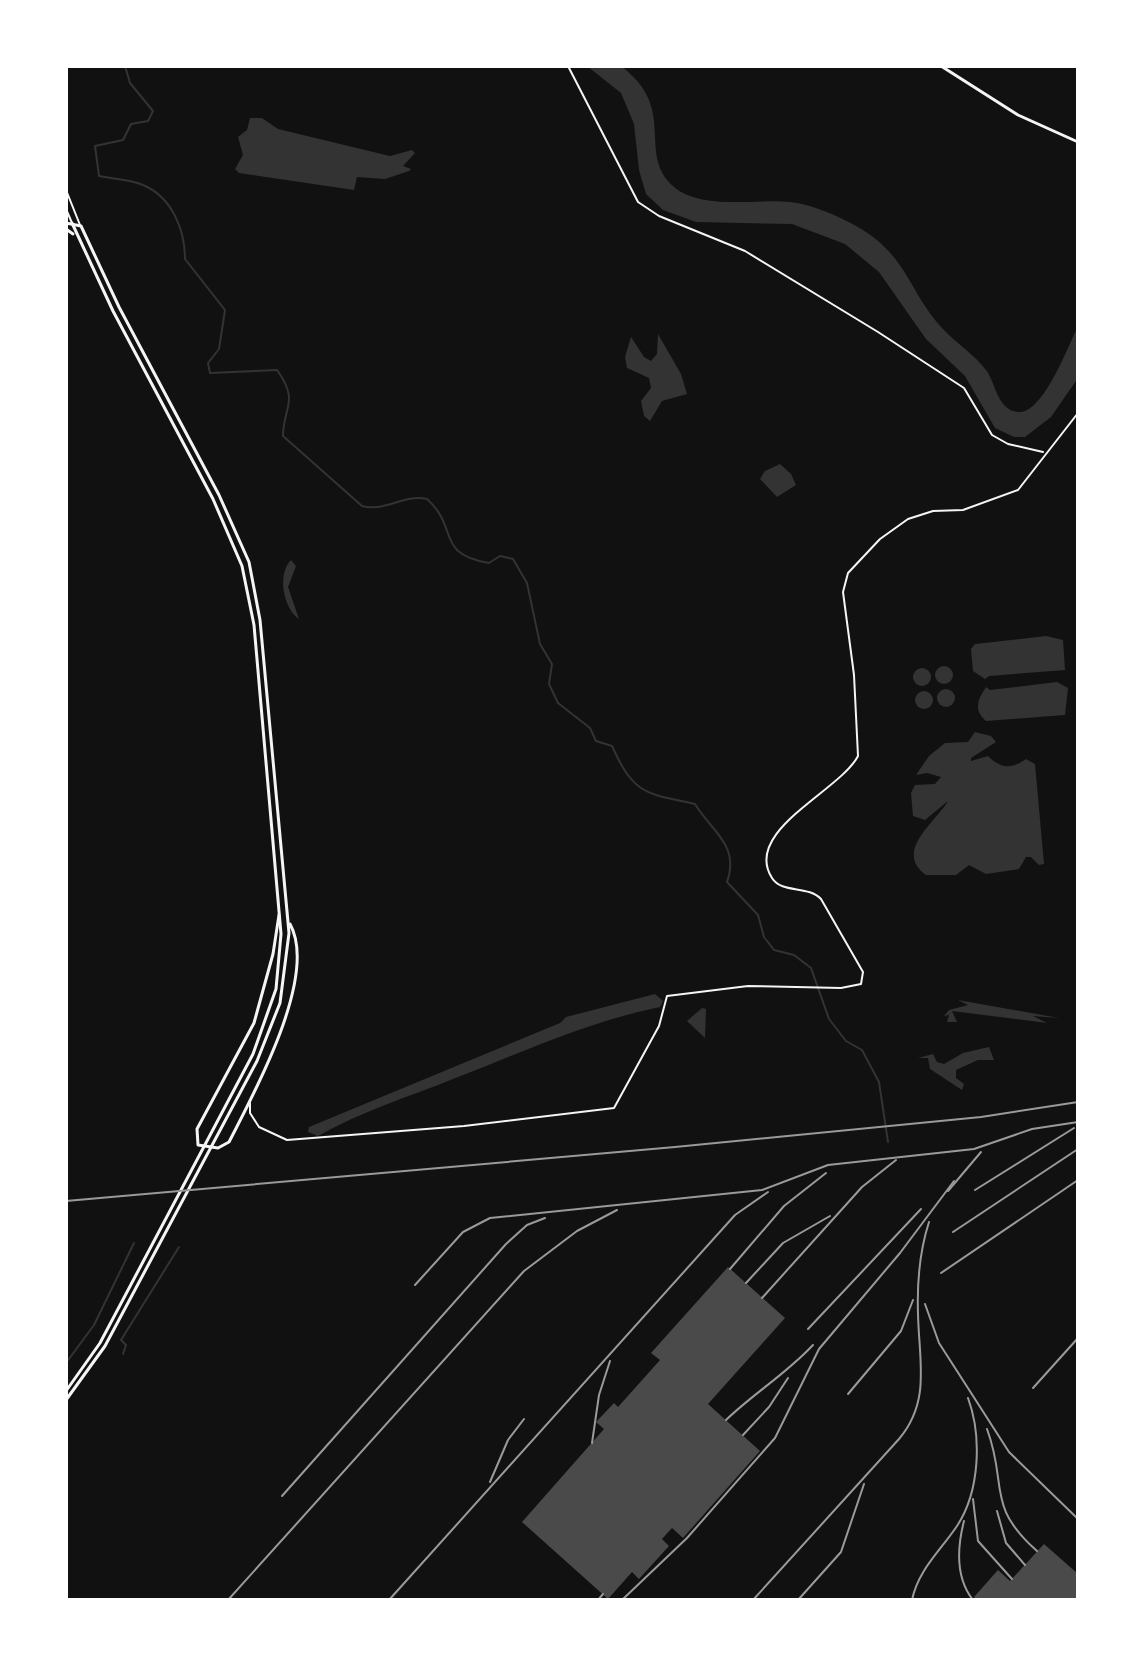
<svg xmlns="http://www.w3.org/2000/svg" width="1144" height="1666" viewBox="0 0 1144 1666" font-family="'Exo 2',sans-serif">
<rect width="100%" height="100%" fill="#111"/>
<g fill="#333">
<path d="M587 66H621C675 107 641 146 667 180 693 213 754 198 790 202 812 204 838 216 858 227 908 256 908 291 942 328 956 343 974 354 986 370 996 383 997 410 1018 412 1043 415 1069 344 1078 326V378L1051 417 1025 437H1014L995 428 965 376 926 339 879 272 845 244 792 224 696 222 663 210 646 194 639 170 634 124 621 93Z"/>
<polygon points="250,118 262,118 278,129 390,156 412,150 415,153 403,166 411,169 409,171 385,179 357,177 354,190 239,173 235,169 243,155 238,137 247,130"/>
<polygon points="658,334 681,374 687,394 662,401 650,421 644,416 641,401 651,388 649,378 627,368 625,357 631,337 644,357 651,361 657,354"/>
<polygon points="780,464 791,474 796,485 777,497 760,479 765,471"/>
<path d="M291 560 296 566 288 587 299 619C283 608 277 574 291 560Z"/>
<polygon points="1046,636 1063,640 1065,670 989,676 985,679 973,671 971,649 975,644"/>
<circle cx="944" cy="675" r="9"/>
<circle cx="922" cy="677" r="9"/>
<path d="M1057 682 1068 688 1065 715 986 721C972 709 979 698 986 687L990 690Z"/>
<circle cx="946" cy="698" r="9"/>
<circle cx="924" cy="700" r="9"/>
<path d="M975 732 991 736 996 742 971 758V761L988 756C1000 768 1011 770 1026 759L1035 764 1044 864 1039 865 1031 857H1026L1019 869 986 874 969 865 956 875H926C893 851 936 822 948 801L925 820 913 816 911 793 915 785 935 784 941 777 927 773 916 775 929 756 945 743 968 742Z"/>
<path d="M655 994 663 1001 660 1007C587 1022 523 1052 453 1079 408 1097 360 1112 318 1136L308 1132 309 1127 560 1023 566 1017Z"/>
<polygon points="958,1000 1059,1018 1033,1016 1047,1023 952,1011 957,1022 947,1022 949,1015 944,1016 949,1010 968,1005"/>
<polygon points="702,1008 706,1009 705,1038 687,1021"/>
<polygon points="989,1047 994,1060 978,1060 956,1070 956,1078 964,1084 962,1090 930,1069 928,1058 918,1058 933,1054 937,1062 944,1064 963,1053"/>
</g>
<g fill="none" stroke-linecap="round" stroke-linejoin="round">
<g stroke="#333" stroke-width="2">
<path d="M125 66 130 83 153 111 148 121 131 124 123 140 95 146 99 176C113 179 131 179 143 185 172 197 185 230 185 259L225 310 219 349 208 363 210 373 277 370C300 402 283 407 283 436L362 506C386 512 403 494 427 499 460 529 434 553 489 563L500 556 513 559 527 583 540 644 552 664 549 684 558 703 590 728 596 741 612 746C634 795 645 793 695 804 712 832 740 845 727 882L758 915 764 937 774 950 794 955 811 968 829 1019 846 1041 862 1050 879 1082 888 1142"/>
<polyline points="123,1354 126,1345 121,1340 179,1247"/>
<polyline points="66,1363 94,1325 134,1243"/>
</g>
</g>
<g fill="#4a4a4a">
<polygon points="728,1267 785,1318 708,1404 760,1451 683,1538 672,1528 662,1539 669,1546 639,1579 632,1572 608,1599 522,1522 604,1429 596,1422 614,1403 618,1407 660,1360 651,1353"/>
<polygon points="1044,1544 1078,1574 1078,1600 977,1600 974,1597 998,1570 1010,1581"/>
</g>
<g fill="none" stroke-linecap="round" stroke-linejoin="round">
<g stroke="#f5f5f5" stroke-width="2">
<polyline points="568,66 638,202 659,216 745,251 878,332 964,388 992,435 1008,444 1043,452"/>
<polyline points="66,190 80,225"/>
<polyline points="66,209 72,223"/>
<path d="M250 1103V1113L259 1127 287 1140 464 1126 614 1108 659 1026 667 996 748 986 841 988 861 984 863 972 821 899C808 885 782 894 772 878 742 831 840 791 858 756L854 675 843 592 848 573 880 539 908 519 933 511 963 510 1018 490 1078 413"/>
</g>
<g stroke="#f5f5f5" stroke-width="3">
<polyline points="66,223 81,226 119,307 219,495 249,562 260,620 289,933 280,1003 257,1061 105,1346 66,1400"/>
<polyline points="66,229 73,234"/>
<path d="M279 915 273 954 254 1023 197 1129 198 1145 218 1148 229 1142C253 1095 319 976 290 924"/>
<polyline points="66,1391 100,1343 253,1054 276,989 281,934 254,625 242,566 213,499 113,311 72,223"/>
</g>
<polyline stroke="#f5f5f5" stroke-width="3" points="941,66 1018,115 1078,142"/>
<g stroke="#9a9a9a" stroke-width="2">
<polyline points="975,1190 1074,1128"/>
<polyline points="948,1191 981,1152"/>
<polyline points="66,1201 675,1147 981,1117 1078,1102"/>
<polyline points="953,1232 1078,1149"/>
<polyline points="730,1269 784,1206 826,1173"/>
<polyline points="941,1273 1078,1180"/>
<polyline points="746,1283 783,1243 830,1216"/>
<polyline points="415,1285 463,1232 490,1218 762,1190 828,1165 974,1149 1032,1129 1078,1122"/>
<polyline points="762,1298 862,1187 896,1160"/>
<polyline points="925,1304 939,1343 1009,1452 1078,1519"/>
<polyline points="808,1329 921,1209"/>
<polyline points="1033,1388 1078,1338"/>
<polyline points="848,1394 901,1331 913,1300"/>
<path d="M726 1420C754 1393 786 1374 813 1345"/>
<path d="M987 1429C1008 1485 985 1505 1037 1551"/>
<polyline points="743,1435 769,1407 788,1378"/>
<polyline points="592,1443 599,1395 610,1361"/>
<polyline points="490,1482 508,1440 524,1419"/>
<polyline points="282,1496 506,1244 527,1225 545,1218"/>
<polyline points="973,1499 978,1541 1012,1579"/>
<polyline points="997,1511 1006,1543 1025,1565"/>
<path d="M964 1521C957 1548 955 1577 973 1600"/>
<polyline points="228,1600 524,1271 577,1231 617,1210"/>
<polyline points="389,1600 735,1215 768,1192"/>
<polyline points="598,1600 603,1594"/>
<polyline points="622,1600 687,1538 775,1438 819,1349 900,1253 954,1181"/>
<path d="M753 1600 899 1439C931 1401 919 1361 918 1314 917 1285 920 1250 929 1222"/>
<polyline points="798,1600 841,1552 864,1484"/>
<path d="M912 1600C918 1570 941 1550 957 1526 980 1491 982 1436 968 1398"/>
</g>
</g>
<rect width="1144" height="1666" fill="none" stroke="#ffffff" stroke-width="136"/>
</svg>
